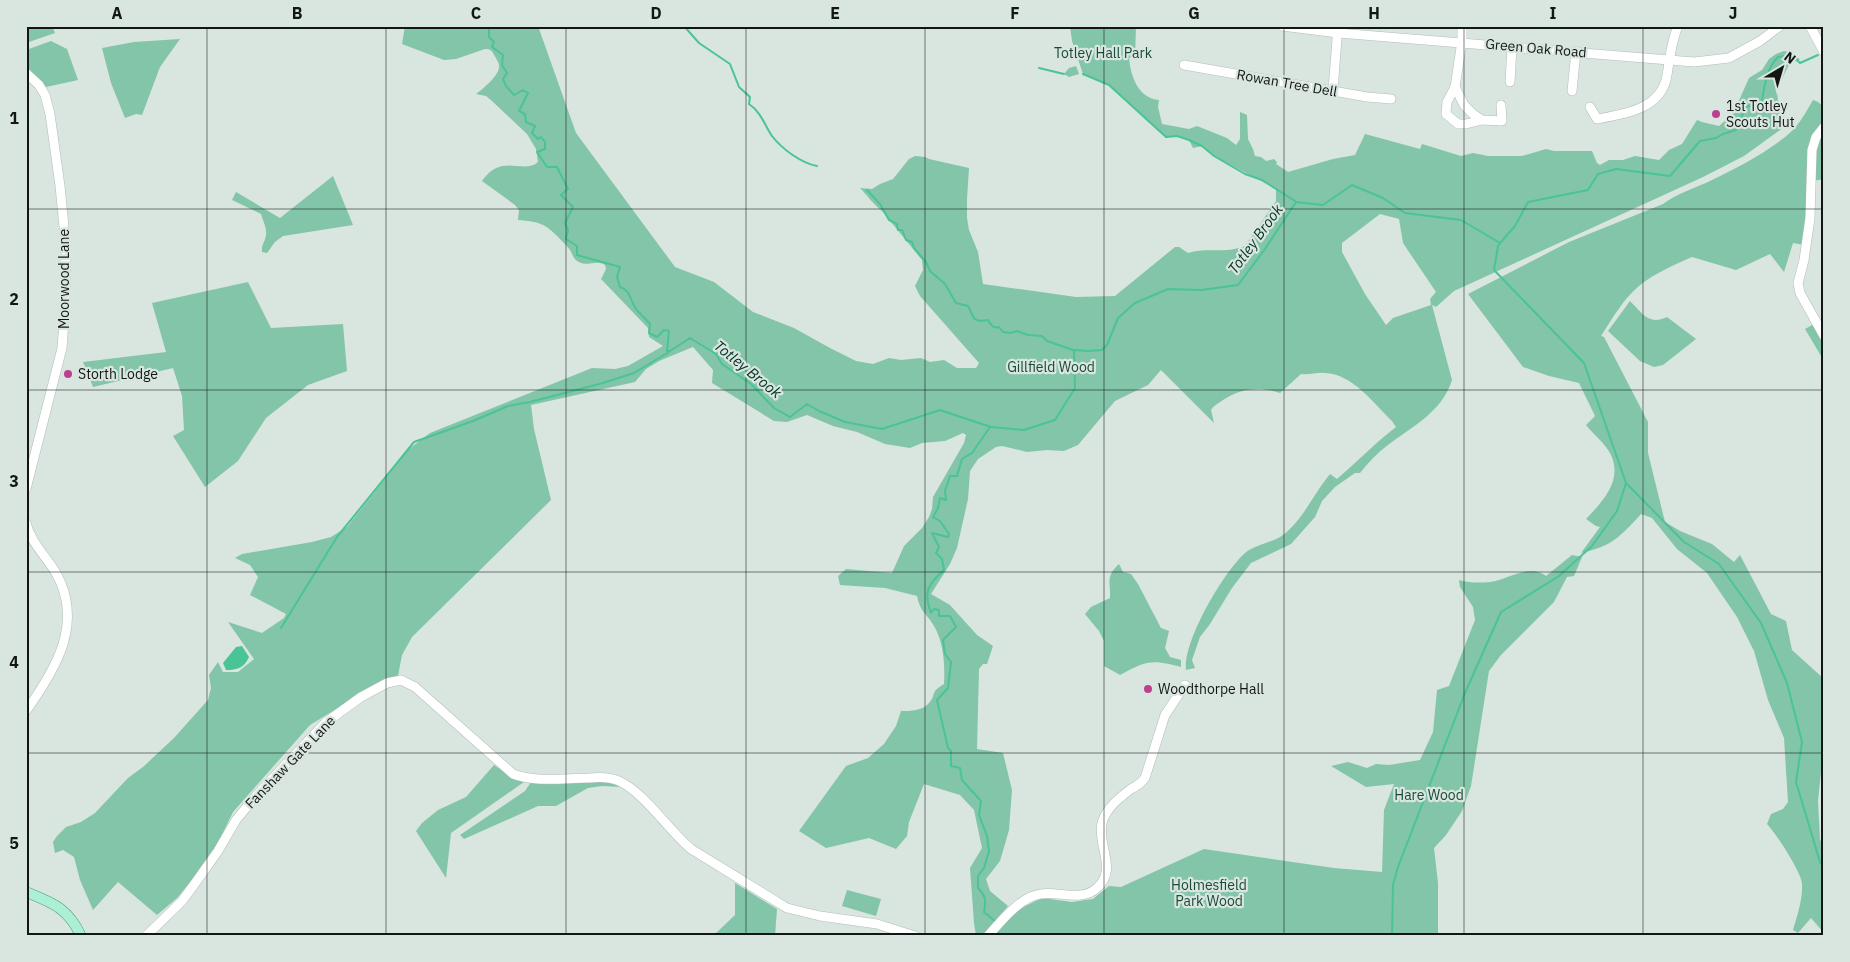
<svg xmlns="http://www.w3.org/2000/svg" width="1850" height="962" viewBox="0 0 1850 962" font-family="'IBM Plex Sans',sans-serif">
<rect width="100%" height="100%" fill="#d9e5df"/>
<g fill="#82c5a8" fill-rule="evenodd">
<polygon points="26,26 52,26 55,33 26,43"/>
<path d="M405 26H538L576 133 675 267 714 282 753 312 794 328 830 348 856 361 873 364 889 358 901 360 921 358 930 362 944 360 957 368H976L979 363 920 296 915 286 923 270 922 260 882 211C873 204 868 196 860 188L872 189 880 184 893 179 909 159 915 156 925 157 929 159 969 168 967 199V218L969 230 978 252 983 284 1076 297 1115 296 1175 247H1179L1188 253C1205 247 1226 254 1245 246L1276 201V189L1214 156 1202 146 1193 148 1189 140 1177 136 1166 137 1109 85 1083 74 1072 41 1070 26H1136L1135 57 1129 58C1131 77 1138 98 1159 100L1158 107 1162 124 1189 129 1197 126 1227 138 1236 145 1240 139V112L1247 115 1248 139 1253 149 1255 156 1261 157 1266 161 1274 159 1277 162 1276 164 1288 172 1333 159 1355 155 1365 134 1420 149 1422 144 1461 156 1473 153 1488 156H1522L1546 149 1554 151H1592L1597 163 1600 165 1609 160H1623L1635 156 1659 160 1669 150 1682 144 1697 120 1702 122 1719 126 1733 114 1749 78 1762 70 1769 59 1776 54 1784 51 1794 53 1800 60 1790 62C1775 95 1773 91 1787 125L1744 156 1703 177 1454 291 1436 307 1432 305 1452 380C1442 412 1413 426 1388 445 1377 453 1368 463 1360 473H1355L1335 487 1322 501 1315 517 1291 544 1251 563 1232 588 1210 624 1200 637 1192 660 1195 668 1186 670C1183 641 1223 573 1245 553 1256 544 1272 543 1283 535 1302 521 1315 492 1330 474L1337 479C1357 462 1375 443 1396 427L1392 421C1373 403 1353 374 1325 373 1317 372 1310 375 1301 374L1280 393C1260 386 1241 388 1223 400 1219 403 1214 405 1211 410L1214 423 1161 370 1148 385 1115 401 1078 445 1064 451 1047 450 1027 452 1002 446 996 447 978 459 970 471 968 499 957 548 950 564 931 594 950 605 977 635 993 646 987 664H983L979 669 977 749 1003 753 1012 790 1009 830 1000 861 986 879 990 891 1008 906 982 936H976L974 923 970 868 982 848 974 810 960 795 924 784 909 822 907 836 896 849 869 838 826 848 799 831 846 766 868 758 884 744 896 726 901 711C911 711 922 711 929 703 937 694 929 693 944 684 945 665 944 643 934 626 926 612 921 614 917 596L885 588 840 585 838 576 846 569 892 573 904 546 922 528 929 517 932 509 933 497 964 443 966 435 963 433 945 441 922 443 910 448 885 444 857 432 833 426 807 415 787 422 774 421 712 383 713 370 693 347 659 361 646 369 635 382 531 405 534 429 551 500 412 637 402 655 398 676 387 678 310 725 233 812 211 857 177 898 157 915 118 882 93 910 80 880 74 857 63 850 55 853 53 842 57 836 66 827 81 822 95 813 128 778 143 767 174 738 208 700 211 688 209 675 218 662 223 672H238L254 659 228 622 262 633 284 618 286 614 250 595 258 577 250 565 235 558 242 554 312 542 331 537 347 527 409 449 430 433 592 368 615 369 628 366 663 346 649 337 648 328 601 279 606 269 605 265C597 259 587 267 579 262 573 259 573 255 570 250 567 246 563 242 559 238 545 223 539 222 518 220L519 210 515 205 482 181C501 152 524 175 538 162L536 149 527 134 492 101 486 96 476 94C483 89 500 75 499 66 499 63 496 58 494 55 492 50 490 49 485 49L456 59 444 60 402 44ZM1380 214 1399 219 1403 243 1436 292 1430 299 1431 305 1393 318 1386 325 1365 294 1342 252V243Z"/>
<polygon points="180,39 160,67 142,115 136,114 125,118 111,83 102,48 134,42"/>
<polygon points="51,41 67,49 78,80 46,87 26,67 26,50"/>
<polygon points="1076,66 1079,74 1069,77 1064,74 1069,68"/>
<path d="M1813 100 1818 102 1824 107V123L1811 141 1808 149V212L1804 245 1793 243 1784 272 1770 254 1736 270 1692 257C1674 265 1655 273 1639 286 1624 298 1612 319 1601 336L1604 337 1648 422V453L1665 522 1680 531 1712 544 1734 562 1740 555 1771 614 1786 621 1792 650 1824 679V758L1822 762 1818 801 1820 840 1824 845V933L1811 918 1798 933 1793 930C1797 916 1803 899 1802 884 1802 873 1775 832 1767 824L1771 814 1783 809 1788 802 1784 738 1768 700 1754 651 1737 617 1707 573 1677 549 1652 518 1641 514C1620 537 1612 546 1581 553L1600 527 1596 526 1586 519C1602 502 1623 481 1611 455 1606 444 1593 434 1586 425L1595 416 1579 383 1549 376 1523 367 1468 294 1569 242 1663 204C1677 193 1696 188 1712 180 1737 168 1775 148 1794 129 1802 120 1807 110 1813 100Z"/>
<polygon points="1824,133 1824,179 1813,181 1816,143"/>
<path d="M333 176 353 225 283 236 275 242 267 253 262 252C261 245 265 242 266 235 267 228 263 221 261 214L232 200 236 192 280 218Z"/>
<polygon points="248,282 271,328 343,324 347,371 308,385 266,418 238,461 205,487 173,436 184,430 182,396 173,368 93,387 83,362 166,352 152,303"/>
<path d="M1630 301C1642 313 1649 326 1667 317L1696 339 1663 365 1654 367 1640 361 1608 331Z"/>
<polygon points="1814,324 1824,345 1824,361 1805,329"/>
<path d="M1572 555 1582 557 1574 576 1567 577 1554 602 1501 655 1489 671 1471 786 1462 811 1446 835 1434 848 1438 883V936H992L1013 912 1042 898 1072 902 1093 899 1109 886 1121 887 1204 849 1334 868 1382 872 1384 810 1394 784 1366 787 1331 766 1348 762 1367 768 1376 764 1389 765 1420 760 1433 732 1437 690 1449 686 1475 620 1473 607 1460 587 1459 580C1469 583 1480 583 1490 582 1509 579 1530 563 1546 576Z"/>
<path d="M1119 564 1123 572 1131 574 1138 584 1161 628 1169 631 1165 648 1170 657 1181 660V667C1151 659 1146 661 1120 675L1104 666V641L1099 631 1085 614 1091 607 1110 598C1111 582 1105 577 1119 564Z"/>
<polygon points="494,765 512,777 524,782 451,833 446,878 416,831 422,823 438,810 466,797"/>
<polygon points="600,779 621,787 602,786 588,788 556,806 538,806 464,839 460,835 525,791 531,782"/>
<polygon points="735,883 777,909 775,936 713,936 735,915"/>
<polygon points="847,890 881,899 876,916 842,906"/>
</g>
<path fill="#4ac497" d="M242 646 249 657C244 668 237 670 226 670L223 663 236 647Z"/>
<g fill="none" stroke-linecap="round" stroke-linejoin="round">
<g stroke="#4ac497" stroke-width="2">
<path d="M487 26 489 27V37L494 42 492 47 503 55 502 65 507 73 503 79 506 86 514 95 523 90 528 93 519 111 525 114 526 122 535 126 532 133 538 139 541 137 545 142V149L537 152 547 167H557L568 189 561 195 573 207 565 223 568 230 566 239 577 246V255L620 267 617 277 620 287C631 290 630 301 636 309 640 314 646 319 650 324L649 333 657 337 664 330 669 331 667 351H670L690 338 716 354 722 364 751 384 774 408 790 417 807 404 819 411 845 422 882 429 940 410 991 427 1024 430 1055 420 1075 388 1074 350 1088 351 1102 350 1107 345 1118 318 1135 303 1168 289 1201 290 1238 285 1265 249 1296 202 1323 205 1352 185 1383 198 1405 213 1461 220 1500 243 1515 226 1528 202 1588 190 1598 174 1616 169 1670 176 1700 141 1716 138 1723 134 1736 130 1746 107 1762 101C1764 88 1767 67 1778 57L1791 55 1800 63 1818 55"/>
<path d="M684 26 699 43 730 64 739 87 750 97 749 104C761 112 764 124 772 136 782 149 801 163 817 166"/>
<polyline points="1039,68 1064,74"/>
<polyline points="1083,74 1109,85 1166,137 1177,136 1189,140 1202,146 1214,156 1245,174 1262,180 1295,201"/>
<path d="M867 190 880 204 889 220 897 224 898 230H902L906 240 912 242 914 248 926 262 930 271 945 284 956 303 968 306C974 317 972 323 988 320 991 325 993 329 999 327L1003 332 1010 333 1017 331 1028 335 1042 336 1047 341 1073 350"/>
<path d="M990 427 972 453 962 459 957 476H950L945 491 946 500 940 498 938 508 933 517 940 521 949 534 948 537 932 533 939 547 936 553 942 559 944 570C928 584 923 592 931 613L934 609 939 610V616H950L956 627 943 640 945 654 951 662 948 688 937 700 948 748 951 751V766L960 768 962 780 981 801 979 815 987 836 989 851 984 868 978 876V888C986 896 986 901 984 912L996 922"/>
<polyline points="1627,484 1684,542 1719,564 1761,623 1787,683 1802,742 1796,782 1820,862 1824,868"/>
<polyline points="281,628 337,537 414,442 473,421 508,406 530,402 603,383 634,373 669,352"/>
<polyline points="998,936 998,928"/>
<polyline points="1392,936 1393,885 1398,867 1465,693 1501,612 1559,576 1592,546 1617,511 1626,483 1584,363 1494,270 1498,246 1500,243"/>
</g>
<g stroke="#b2beb8" stroke-width="10">
<g id="minor">
<polyline points="1282,26 1338,33 1694,62 1729,58 1760,41 1780,26"/>
<polyline points="1462,26 1462,41 1455,87 1464,105 1473,114 1482,120 1502,121 1501,105"/>
<polyline points="1810,26 1824,52"/>
<polyline points="1184,65 1367,97 1391,99"/>
<polyline points="26,73 39,85 45,95 50,114 60,186 66,247 65,308 62,348 26,489"/>
<polyline points="1510,82 1512,46"/>
<polyline points="1455,87 1447,102 1446,114 1458,124 1466,124 1482,120"/>
<polyline points="1333,90 1338,26"/>
<polyline points="1572,91 1576,51"/>
<path d="M1590 107 1597 119C1625 114 1662 109 1667 75 1670 58 1671 42 1678 26"/>
<polyline points="1824,127 1816,137 1812,150 1810,218 1804,260 1798,283 1800,293 1824,336"/>
<path d="M26 523C31 543 46 556 56 573 84 623 56 669 26 711"/>
<path d="M146 936 182 901 196 882 218 851 236 820 254 798 325 723 361 697 387 683 401 680 415 687 513 774C536 783 565 778 589 778 599 777 610 777 619 781 646 794 668 830 691 849L787 908 820 916 877 924 915 936"/>
<path d="M988 936C1001 921 1021 896 1041 894 1059 891 1082 902 1097 888 1118 869 1097 847 1102 823 1106 808 1119 798 1131 789 1137 785 1141 784 1145 778L1165 715 1185 685"/>
</g>
</g>
<g stroke="#519c7e" stroke-width="11">
<path id="major" d="M26 892C53 903 68 908 81 936"/>
</g>
<use href="#minor" stroke="#fff" stroke-width="9"/>
<use href="#major" stroke="#abefd4" stroke-width="10"/>
</g>
<path fill="none" stroke="#121715" stroke-width="1" stroke-opacity="0.55" d="M207 26V936M386 26V936M566 26V936M746 26V936M925 26V936M1104 26V936M1284 26V936M1464 26V936M1643 26V936M26 209H1824M26 390H1824M26 572H1824M26 753H1824"/>
<g fill="#bd408f" stroke="#d9e5df" stroke-width="2">
<circle cx="1716" cy="114" r="5"/>
<circle cx="68" cy="374" r="5"/>
<circle cx="1148" cy="689" r="5"/>
</g>
<g text-anchor="middle" dominant-baseline="central" stroke-width="4.5" stroke-linejoin="round" paint-order="stroke">
<g font-size="14" fill="#121715" stroke="#d9e5df">
<text transform="translate(1536 48) rotate(5)">Green Oak Road</text>
<text transform="translate(1287 83) rotate(10)">Rowan Tree Dell</text>
<text transform="translate(64 279) rotate(-90)">Moorwood Lane</text>
<text transform="translate(290 762) rotate(-46)">Fanshaw Gate Lane</text>
</g>
<g font-size="14" fill="#174a37" stroke="#d9e5df">
<text x="1103" y="53">Totley Hall Park</text>
<text x="1051" y="367">Gillfield Wood</text>
<text x="1429" y="795">Hare Wood</text>
<text x="1209" y="885">Holmesfield<tspan x="1209" dy="16">Park Wood</tspan></text>
</g>
<g font-size="14" fill="#121715" stroke="#d9e5df" text-anchor="start">
<text x="1726" y="106">1st Totley<tspan x="1726" dy="16">Scouts Hut</tspan></text>
<text x="78" y="374">Storth Lodge</text>
<text x="1158" y="689">Woodthorpe Hall</text>
</g>
<g font-size="15" font-style="italic" fill="#003423" stroke="#d9e5df">
<text transform="translate(1255 239) rotate(-54)">Totley Brook</text>
<text transform="translate(748 369) rotate(39)">Totley Brook</text>
</g>
</g>
<rect width="1850" height="962" fill="none" stroke="#d9e5df" stroke-width="55"/>
<g transform="translate(1782 68) rotate(38)" stroke="#d9e5df" stroke-width="4" paint-order="stroke">
<path d="M0-4L9 19L0 12L-9 19Z" fill="#121715"/>
<text y="-8" font-size="14" font-weight="bold" text-anchor="middle" fill="#121715">N</text>
</g>
<rect x="28" y="28" width="1794" height="906" fill="none" stroke="#121715" stroke-width="2"/>
<g font-size="16" text-anchor="middle" font-weight="bold" fill="#121715">
<text x="117" y="19">A</text>
<text x="297" y="19">B</text>
<text x="476" y="19">C</text>
<text x="656" y="19">D</text>
<text x="835" y="19">E</text>
<text x="1015" y="19">F</text>
<text x="1194" y="19">G</text>
<text x="1374" y="19">H</text>
<text x="1553" y="19">I</text>
<text x="1733" y="19">J</text>
<text x="14" y="124">1</text>
<text x="14" y="305">2</text>
<text x="14" y="487">3</text>
<text x="14" y="668">4</text>
<text x="14" y="849">5</text>
</g>
</svg>
